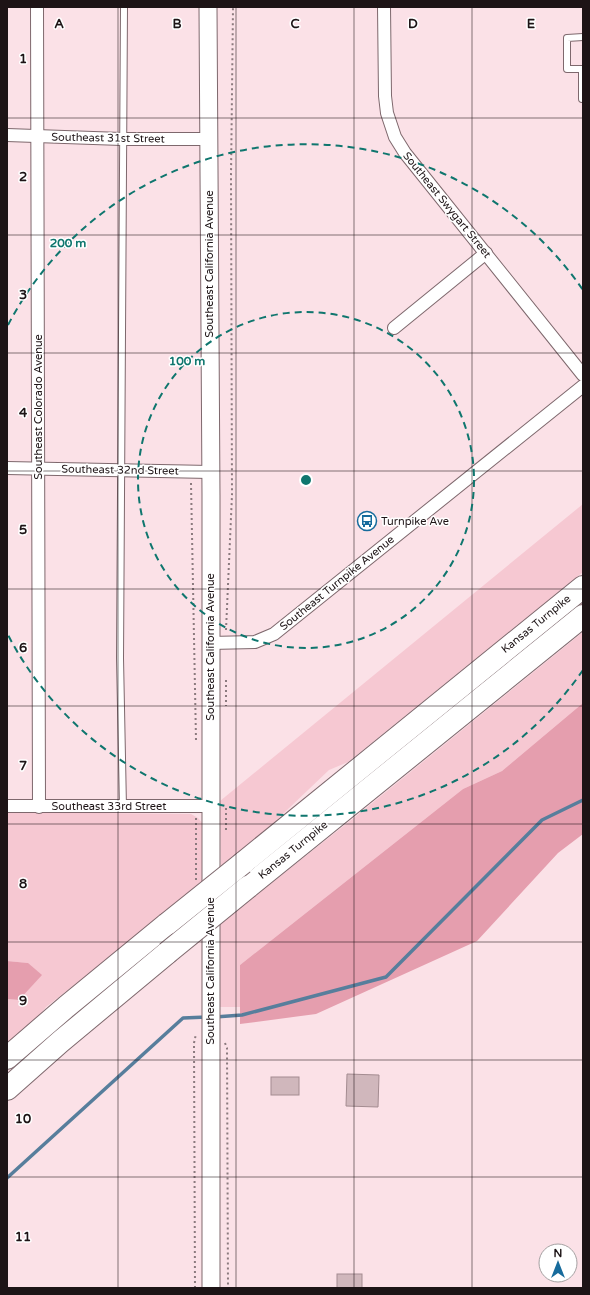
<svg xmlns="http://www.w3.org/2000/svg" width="590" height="1295" viewBox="0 0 590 1295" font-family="'Varela Round',sans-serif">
<rect width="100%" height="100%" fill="#fbe1e7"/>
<g fill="#f6c8d2">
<polygon points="583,504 583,572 348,762 329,770 246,849 221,869 220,801"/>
<polygon points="583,632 583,703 502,771 463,789 240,965 240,1007 217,1007 217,926 355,817"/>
<polygon points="7,812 191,814 198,818 203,824 203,884 46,1007 37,1018 7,1045 7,999 19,1000 28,963 7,961"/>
</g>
<g fill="#e59eae">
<polygon points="583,703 583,834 558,853 477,941 316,1014 240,1024 240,965 463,789 502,771"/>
<polygon points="7,961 28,963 42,975 19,1000 7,999"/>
</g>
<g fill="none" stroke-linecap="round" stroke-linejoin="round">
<g stroke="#577e9c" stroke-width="3.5">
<polyline points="215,1017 242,1015 386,977 542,820 583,800"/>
<polyline points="7,1178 183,1018 207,1017"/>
</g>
</g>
<g fill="#d0b7bc" stroke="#a48c91">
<polygon points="347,1074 379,1075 378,1107 346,1106"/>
<rect x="271" y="1077" width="28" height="18"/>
<rect x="337" y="1274" width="25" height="14"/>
</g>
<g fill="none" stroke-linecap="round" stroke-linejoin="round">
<g stroke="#7e686d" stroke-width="8">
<g id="service">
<polyline points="583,37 567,38 567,69 582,69 582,99 583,99"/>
<polyline points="123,807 120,658 124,7"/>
</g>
</g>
<g stroke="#7e686d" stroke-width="14">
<g id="minor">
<polyline points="37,7 39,807"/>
<polyline points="384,7 385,96 387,113 395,137 405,153 583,375"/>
<polyline points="7,135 122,139 208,139"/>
<polyline points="394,328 486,253"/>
<polyline points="7,468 210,472"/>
<polyline points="210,643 255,642 274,634 583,386"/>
<polyline points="7,806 210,806"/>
</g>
</g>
<g stroke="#7e686d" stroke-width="19">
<polyline id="secondary" points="208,7 211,495 211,1288"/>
</g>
<g stroke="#7e686d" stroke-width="24">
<g id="motorway">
<polyline points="243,863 583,587"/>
<polyline points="248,887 583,616"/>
<polyline points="7,1058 66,1007 167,924"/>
<polyline points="7,1089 60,1042 167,953"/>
</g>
</g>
<g stroke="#8b7a7e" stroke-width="2" stroke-dasharray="2 3" stroke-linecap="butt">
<polyline points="191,483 196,740"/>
<polyline points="226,630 232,495 231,177 233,7"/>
<polyline points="226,680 226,706"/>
<polyline points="226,830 226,806"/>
<polyline points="196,880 196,817"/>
<polyline points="225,1043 227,1048 228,1288"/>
<polyline points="195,1288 194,1043 196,1034"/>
</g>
<use href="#service" stroke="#fff" stroke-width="6"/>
<use href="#minor" stroke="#fff" stroke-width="12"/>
<use href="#secondary" stroke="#fff" stroke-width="17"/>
<use href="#motorway" stroke="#fff" stroke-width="22"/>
<g stroke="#7e686d" stroke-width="24" stroke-linecap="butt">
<g id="motorway-bridge">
<polyline points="167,924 243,863"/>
<polyline points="167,953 248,887"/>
</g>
</g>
<use href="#motorway-bridge" stroke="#fff" stroke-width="22"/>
</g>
<path fill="none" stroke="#1d1416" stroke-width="1" stroke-opacity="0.55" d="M118 7V1288M236 7V1288M354 7V1288M472 7V1288M7 118H583M7 235H583M7 353H583M7 471H583M7 589H583M7 706H583M7 824H583M7 942H583M7 1060H583M7 1177H583"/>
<g fill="none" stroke="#0f766e" stroke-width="2" stroke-dasharray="7 5">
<circle cx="306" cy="480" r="168"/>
<path d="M583 670A336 336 0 0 1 8 635M8 325A336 336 0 0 1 583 290"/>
</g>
<defs>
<g id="bus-ring" transform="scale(1)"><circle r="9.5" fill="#fff" stroke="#176b9c" stroke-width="1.5"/><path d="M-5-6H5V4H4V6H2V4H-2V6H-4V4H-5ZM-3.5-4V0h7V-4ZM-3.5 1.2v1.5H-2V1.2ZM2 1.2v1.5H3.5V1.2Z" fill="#176b9c"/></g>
</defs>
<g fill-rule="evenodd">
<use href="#bus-ring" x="367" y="521"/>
</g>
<g text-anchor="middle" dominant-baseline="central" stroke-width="3" stroke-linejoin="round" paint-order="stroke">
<g font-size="11" fill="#1d1416" stroke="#fff">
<text transform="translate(108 138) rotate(1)">Southeast 31st Street</text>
<text transform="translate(447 205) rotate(51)">Southeast Swygart Street</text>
<text transform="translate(209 264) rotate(-90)">Southeast California Avenue</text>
<text transform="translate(38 407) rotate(-90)">Southeast Colorado Avenue</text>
<text transform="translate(120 470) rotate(1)">Southeast 32nd Street</text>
<text transform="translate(337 583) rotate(-39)">Southeast Turnpike Avenue</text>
<text transform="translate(536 624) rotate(-39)">Kansas Turnpike</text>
<text transform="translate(210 647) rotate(-90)">Southeast California Avenue</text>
<text x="109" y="806">Southeast 33rd Street</text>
<text transform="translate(293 850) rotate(-39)">Kansas Turnpike</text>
<text transform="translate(210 971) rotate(-90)">Southeast California Avenue</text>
</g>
<g font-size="11" fill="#1d1416" stroke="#fff" text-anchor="start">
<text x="381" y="521">Turnpike Ave</text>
</g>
</g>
<g font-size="13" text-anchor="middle" font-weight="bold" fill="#1d1416" stroke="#fff" stroke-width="3" stroke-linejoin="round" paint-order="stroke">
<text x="59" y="28">A</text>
<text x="177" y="28">B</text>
<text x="295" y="28">C</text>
<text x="413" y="28">D</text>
<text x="531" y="28">E</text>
<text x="23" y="63">1</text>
<text x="23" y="181">2</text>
<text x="23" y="299">3</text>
<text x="23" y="417">4</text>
<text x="23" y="534">5</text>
<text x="23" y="652">6</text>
<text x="23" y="770">7</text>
<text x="23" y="888">8</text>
<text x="23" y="1005">9</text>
<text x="23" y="1123">10</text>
<text x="23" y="1241">11</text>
</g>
<circle cx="306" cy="480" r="6" fill="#0f766e" stroke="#fff" stroke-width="2"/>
<g font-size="12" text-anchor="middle" font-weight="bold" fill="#0f766e" stroke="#fff" stroke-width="3" stroke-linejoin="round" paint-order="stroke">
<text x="68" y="247">200 m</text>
<text x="187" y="365">100 m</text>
</g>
<rect width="590" height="1295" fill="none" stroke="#1d1416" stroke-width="16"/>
<g transform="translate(558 1263)"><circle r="19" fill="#ffffff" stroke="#a5a1a2"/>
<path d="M0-3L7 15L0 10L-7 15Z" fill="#176b9c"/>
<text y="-6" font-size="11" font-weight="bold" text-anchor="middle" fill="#1d1416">N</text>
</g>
</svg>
